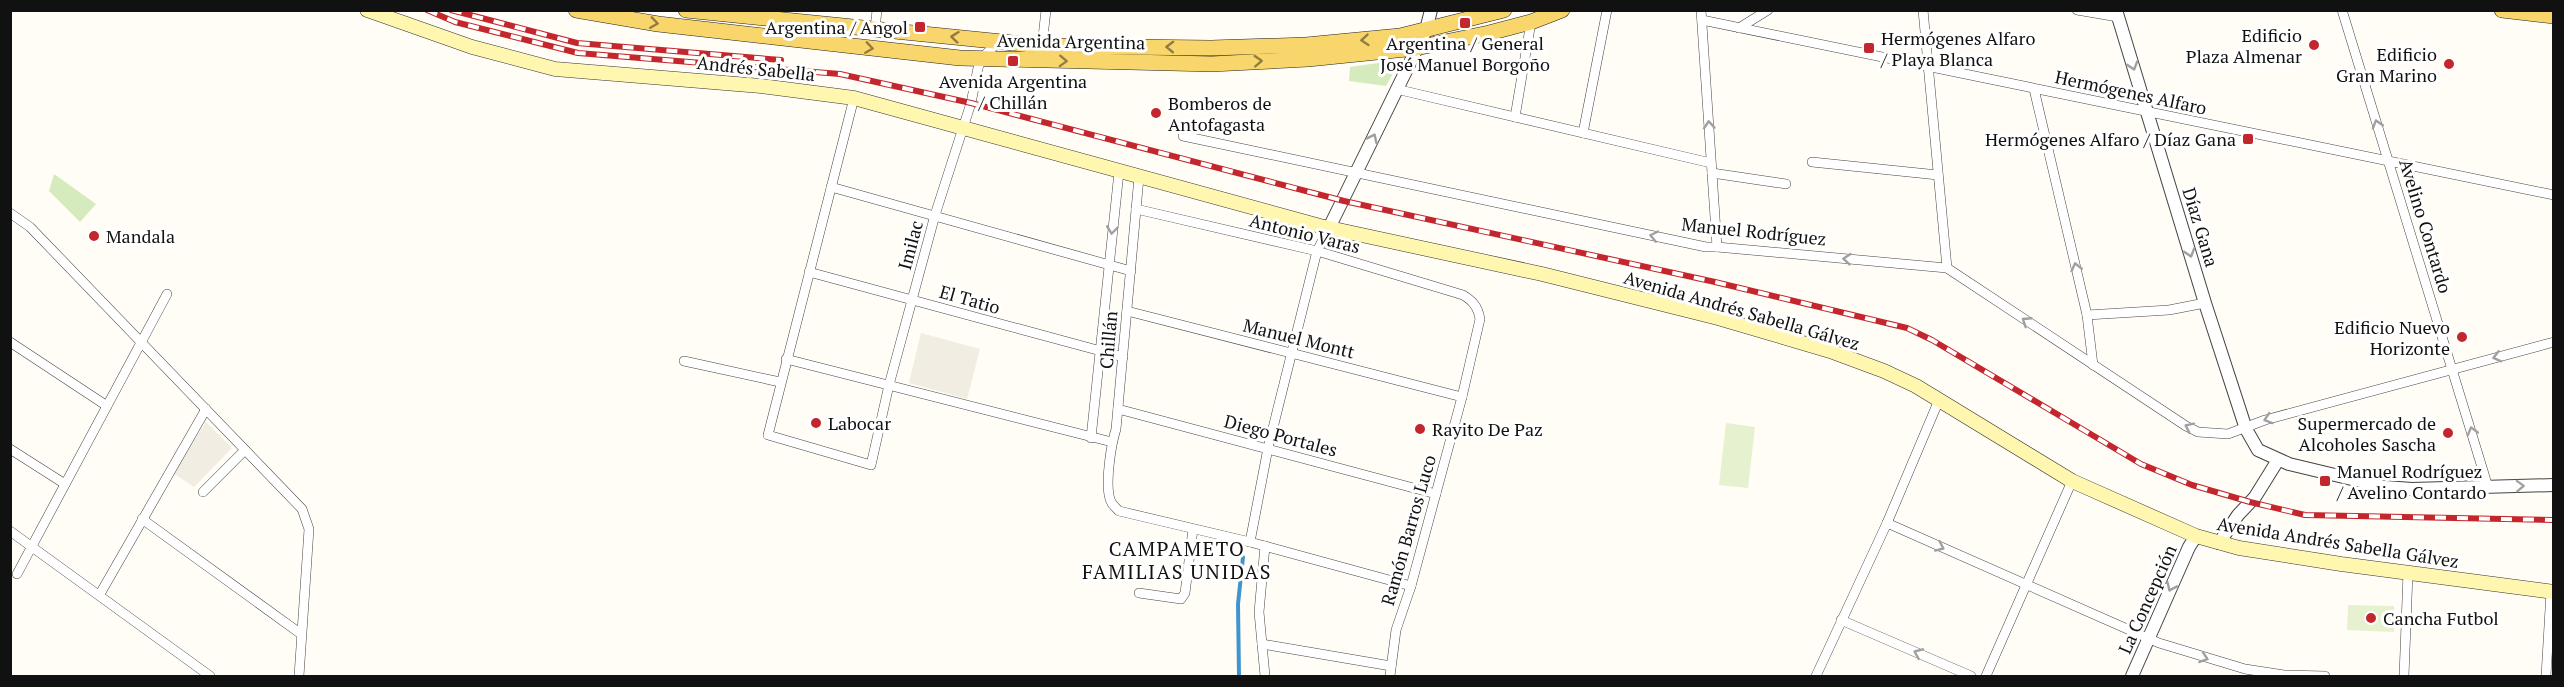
<svg xmlns="http://www.w3.org/2000/svg" width="2564" height="687" viewBox="0 0 2564 687" font-family="'PT Serif',serif">
<rect width="100%" height="100%" fill="#fffdf5"/>
<g fill="#d5ebbd">
<polygon points="1392,61 1397,66 1386,86 1349,81 1350,67"/>
<polygon points="54,174 96,204 80,222 49,191"/>
</g>
<g fill="#e6f2cf">
<polygon points="1726,423 1755,427 1748,488 1719,485"/>
<polygon points="2348,605 2394,606 2394,632 2347,630"/>
</g>
<g fill="#f1ede2">
<polygon points="921,333 980,349 967,399 909,383"/>
<polygon points="206,422 232,448 194,487 173,473"/>
</g>
<g fill="none" stroke-linecap="round" stroke-linejoin="round">
<polyline stroke="#3f96cf" stroke-width="4" points="1239,676 1238,604 1243,557"/>
<g stroke="#444" stroke-width="10">
<g id="minor">
<polyline points="1701,10 1717,247"/>
<polyline points="1923,10 1947,268"/>
<polyline points="2077,10 2118,17"/>
<polyline points="2342,10 2488,487"/>
<polyline points="1702,20 2554,195"/>
<polyline points="1739,28 1768,10"/>
<polyline points="875,29 877,10"/>
<polyline points="1042,46 1046,10"/>
<polyline points="1396,89 1711,163"/>
<polyline points="2034,89 2087,315 2093,365"/>
<polyline points="854,98 768,435 871,465 889,385 935,215 971,103 978,68 982,58 998,42"/>
<polyline points="1515,117 1531,22"/>
<polyline points="1583,133 1607,10"/>
<polyline points="1183,136 1706,247 1717,247 1947,268 2186,426 2198,432 2228,434 2265,420 2554,342"/>
<polyline points="1812,162 1938,175"/>
<polyline points="1712,173 1786,184"/>
<path d="M1139 177 1116 429C1111 445 1106 478 1109 495 1110 503 1114 506 1119 511L1250 542 1411 586"/>
<polyline points="831,187 1131,271"/>
<path d="M1136 209 1317 251 1463 295C1473 301 1478 307 1480 319L1462 397 1411 586 1396 630 1390 676"/>
<polyline points="10,213 30,227 302,509 309,529 299,676"/>
<polyline points="809,272 1123,357"/>
<polyline points="1127,311 1462,397"/>
<polyline points="2087,315 2169,310 2205,303"/>
<polyline points="10,342 107,406"/>
<polyline points="786,359 1112,442"/>
<polyline points="684,361 780,382"/>
<polyline points="1118,409 1436,494"/>
<polyline points="1091,438 1119,172"/>
<polyline points="10,449 65,484"/>
<polyline points="203,492 245,450"/>
<polyline points="142,519 301,634"/>
<polyline points="1887,523 2159,643 2245,669 2284,675 2325,676"/>
<polyline points="10,531 210,676"/>
<polyline points="1250,542 1268,448 1317,251 1329,228"/>
<polyline points="17,574 167,294"/>
<polyline points="1139,593 1181,599 1185,593 1193,529"/>
<polyline points="100,594 206,409"/>
<polyline points="1841,620 1971,676"/>
<polyline points="1262,644 1391,666"/>
<polyline points="1265,676 1259,612 1265,546"/>
<polyline points="1816,676 1887,523 1939,400"/>
<polyline points="1986,676 2072,481"/>
<polyline points="2404,676 2408,573"/>
<polyline points="2546,676 2551,592"/>
</g>
</g>
<g stroke="#444" stroke-width="14">
<g id="tertiary">
<polyline points="2116,10 2205,303 2246,429 2258,450 2289,464 2385,487 2412,489 2554,485"/>
<polyline points="1329,228 1426,30 1431,10"/>
<polyline points="2219,543 2238,515 2255,497 2278,460"/>
<polyline points="2132,676 2189,547 2196,536"/>
</g>
</g>
<g stroke="#333" stroke-width="15">
<polyline id="secondary" points="367,10 472,47 555,69 761,86 854,98 1320,226 1542,274 1718,318 1830,351 1884,371 1916,386 2072,481 2196,536 2239,548 2341,564 2554,592"/>
</g>
<g stroke="#222" stroke-width="16">
<g id="primary">
<polyline points="576,10 658,24 960,58 1212,64 1308,59 1416,48 1489,33 1531,22 1562,10"/>
<polyline points="686,10 1042,46 1211,48 1306,45 1400,36 1504,10"/>
<polyline points="2502,10 2554,16"/>
</g>
</g>
<use href="#minor" stroke="#fff" stroke-width="9"/>
<use href="#tertiary" stroke="#fff" stroke-width="12"/>
<use href="#secondary" stroke="#fff6b0" stroke-width="14"/>
<use href="#primary" stroke="#f9d66b" stroke-width="15"/>
<g stroke="#c4262e" stroke-width="6">
<g id="rail">
<polyline points="427,10 455,22 578,53 840,74 971,103 1344,201 1715,282 1907,328 1932,340 2141,464 2192,485 2250,502 2305,515 2554,520"/>
<polyline points="451,10 577,43 781,60"/>
</g>
</g>
<use href="#rail" stroke="#fff" stroke-width="4" stroke-dasharray="11" stroke-linecap="butt"/>
</g>
<defs><path id="oneway-chevron" d="M-2-3.5L2.5 0L-2 3.5" fill="none" stroke-width="1.6" stroke-linecap="round" stroke-linejoin="round" transform="scale(1.5)"/></defs>
<g stroke="#917d42">
<use href="#oneway-chevron" transform="translate(654 23) rotate(8)"/>
<use href="#oneway-chevron" transform="translate(955 37) rotate(-174)"/>
<use href="#oneway-chevron" transform="translate(1365 40) rotate(175)"/>
<use href="#oneway-chevron" transform="translate(1170 47) rotate(-179)"/>
<use href="#oneway-chevron" transform="translate(869 48) rotate(8)"/>
<use href="#oneway-chevron" transform="translate(1063 61) rotate(2)"/>
<use href="#oneway-chevron" transform="translate(1258 61) rotate(-3)"/>
</g>
<g stroke="#a0a0a0">
<use href="#oneway-chevron" transform="translate(2133 66) rotate(73)"/>
<use href="#oneway-chevron" transform="translate(2377 124) rotate(-107)"/>
<use href="#oneway-chevron" transform="translate(1709 125) rotate(-94)"/>
<use href="#oneway-chevron" transform="translate(1373 138) rotate(-64)"/>
<use href="#oneway-chevron" transform="translate(1112 230) rotate(97)"/>
<use href="#oneway-chevron" transform="translate(1654 236) rotate(-168)"/>
<use href="#oneway-chevron" transform="translate(2190 253) rotate(73)"/>
<use href="#oneway-chevron" transform="translate(1847 259) rotate(-175)"/>
<use href="#oneway-chevron" transform="translate(2076 267) rotate(-103)"/>
<use href="#oneway-chevron" transform="translate(2026 321) rotate(-147)"/>
<use href="#oneway-chevron" transform="translate(2497 357) rotate(165)"/>
<use href="#oneway-chevron" transform="translate(2268 419) rotate(162)"/>
<use href="#oneway-chevron" transform="translate(2189 427) rotate(-154)"/>
<use href="#oneway-chevron" transform="translate(2472 431) rotate(-106)"/>
<use href="#oneway-chevron" transform="translate(2520 486) rotate(-2)"/>
<use href="#oneway-chevron" transform="translate(1940 547) rotate(24)"/>
<use href="#oneway-chevron" transform="translate(2171 587) rotate(114)"/>
<use href="#oneway-chevron" transform="translate(1918 653) rotate(-157)"/>
<use href="#oneway-chevron" transform="translate(2204 658) rotate(19)"/>
</g>
<g fill="#c4262e" stroke="#fff" stroke-width="2">
<rect x="1459" y="17" width="12" height="12" rx="3"/>
<rect x="914" y="21" width="12" height="12" rx="3"/>
<circle cx="2314" cy="45" r="6"/>
<rect x="1863" y="42" width="12" height="12" rx="3"/>
<rect x="1007" y="55" width="12" height="12" rx="3"/>
<circle cx="2449" cy="64" r="6"/>
<circle cx="1156" cy="113" r="6"/>
<rect x="2242" y="133" width="12" height="12" rx="3"/>
<circle cx="94" cy="236" r="6"/>
<circle cx="2462" cy="337" r="6"/>
<circle cx="816" cy="423" r="6"/>
<circle cx="1420" cy="429" r="6"/>
<circle cx="2448" cy="433" r="6"/>
<rect x="2319" y="475" width="12" height="12" rx="3"/>
<circle cx="2371" cy="618" r="6"/>
</g>
<g text-anchor="middle" dominant-baseline="central" stroke-width="6" stroke-linejoin="round" paint-order="stroke">
<g font-size="18" fill="#111" stroke="#fff" text-anchor="start">
<text x="908" y="27" text-anchor="end">Argentina / Angol</text>
<text x="2302" y="35" text-anchor="end">Edificio<tspan x="2302" dy="21">Plaza Almenar</tspan></text>
<text x="1881" y="38">Hermógenes Alfaro<tspan x="1881" dy="21">/ Playa Blanca</tspan></text>
<text x="1465" y="43" text-anchor="middle">Argentina / General<tspan x="1465" dy="21">José Manuel Borgoño</tspan></text>
<text x="2437" y="54" text-anchor="end">Edificio<tspan x="2437" dy="21">Gran Marino</tspan></text>
<text x="1013" y="81" text-anchor="middle">Avenida Argentina<tspan x="1013" dy="21">/ Chillán</tspan></text>
<text x="1168" y="103">Bomberos de<tspan x="1168" dy="21">Antofagasta</tspan></text>
<text x="2236" y="139" text-anchor="end">Hermógenes Alfaro / Díaz Gana</text>
<text x="106" y="236">Mandala</text>
<text x="2450" y="327" text-anchor="end">Edificio Nuevo<tspan x="2450" dy="21">Horizonte</tspan></text>
<text x="828" y="423">Labocar</text>
<text x="2436" y="423" text-anchor="end">Supermercado de<tspan x="2436" dy="21">Alcoholes Sascha</tspan></text>
<text x="1432" y="429">Rayito De Paz</text>
<text x="2337" y="471">Manuel Rodríguez<tspan x="2337" dy="21">/ Avelino Contardo</tspan></text>
<text x="2383" y="618">Cancha Futbol</text>
</g>
<g font-size="18" fill="#111" stroke="#fff">
<text transform="translate(1071 41) rotate(1)">Avenida Argentina</text>
<text transform="translate(756 68) rotate(6)">Andrés Sabella</text>
<text transform="translate(2131 92) rotate(12)">Hermógenes Alfaro</text>
<text transform="translate(2426 226) rotate(73)">Avelino Contardo</text>
<text transform="translate(2201 227) rotate(73)">Díaz Gana</text>
<text transform="translate(1754 231) rotate(6)">Manuel Rodríguez</text>
<text transform="translate(1305 233) rotate(14)">Antonio Varas</text>
<text transform="translate(910 245) rotate(-75)">Imilac</text>
<text transform="translate(970 299) rotate(16)">El Tatio</text>
<text transform="translate(1742 310) rotate(16)">Avenida Andrés Sabella Gálvez</text>
<text transform="translate(1299 338) rotate(14)">Manuel Montt</text>
<text transform="translate(1108 340) rotate(-85)">Chillán</text>
<text transform="translate(1281 435) rotate(15)">Diego Portales</text>
<text transform="translate(1408 530) rotate(-74)">Ramón Barros Luco</text>
<text transform="translate(2338 542) rotate(9)">Avenida Andrés Sabella Gálvez</text>
<text transform="translate(2147 599) rotate(-66)">La Concepción</text>
</g>
<g font-size="20" letter-spacing="1.5" fill="#111" stroke="#fff">
<text x="1177" y="548">CAMPAMETO<tspan x="1177" dy="23">FAMILIAS UNIDAS</tspan></text>
</g>
</g>
<rect width="2564" height="687" fill="none" stroke="#111111" stroke-width="24"/>
</svg>
